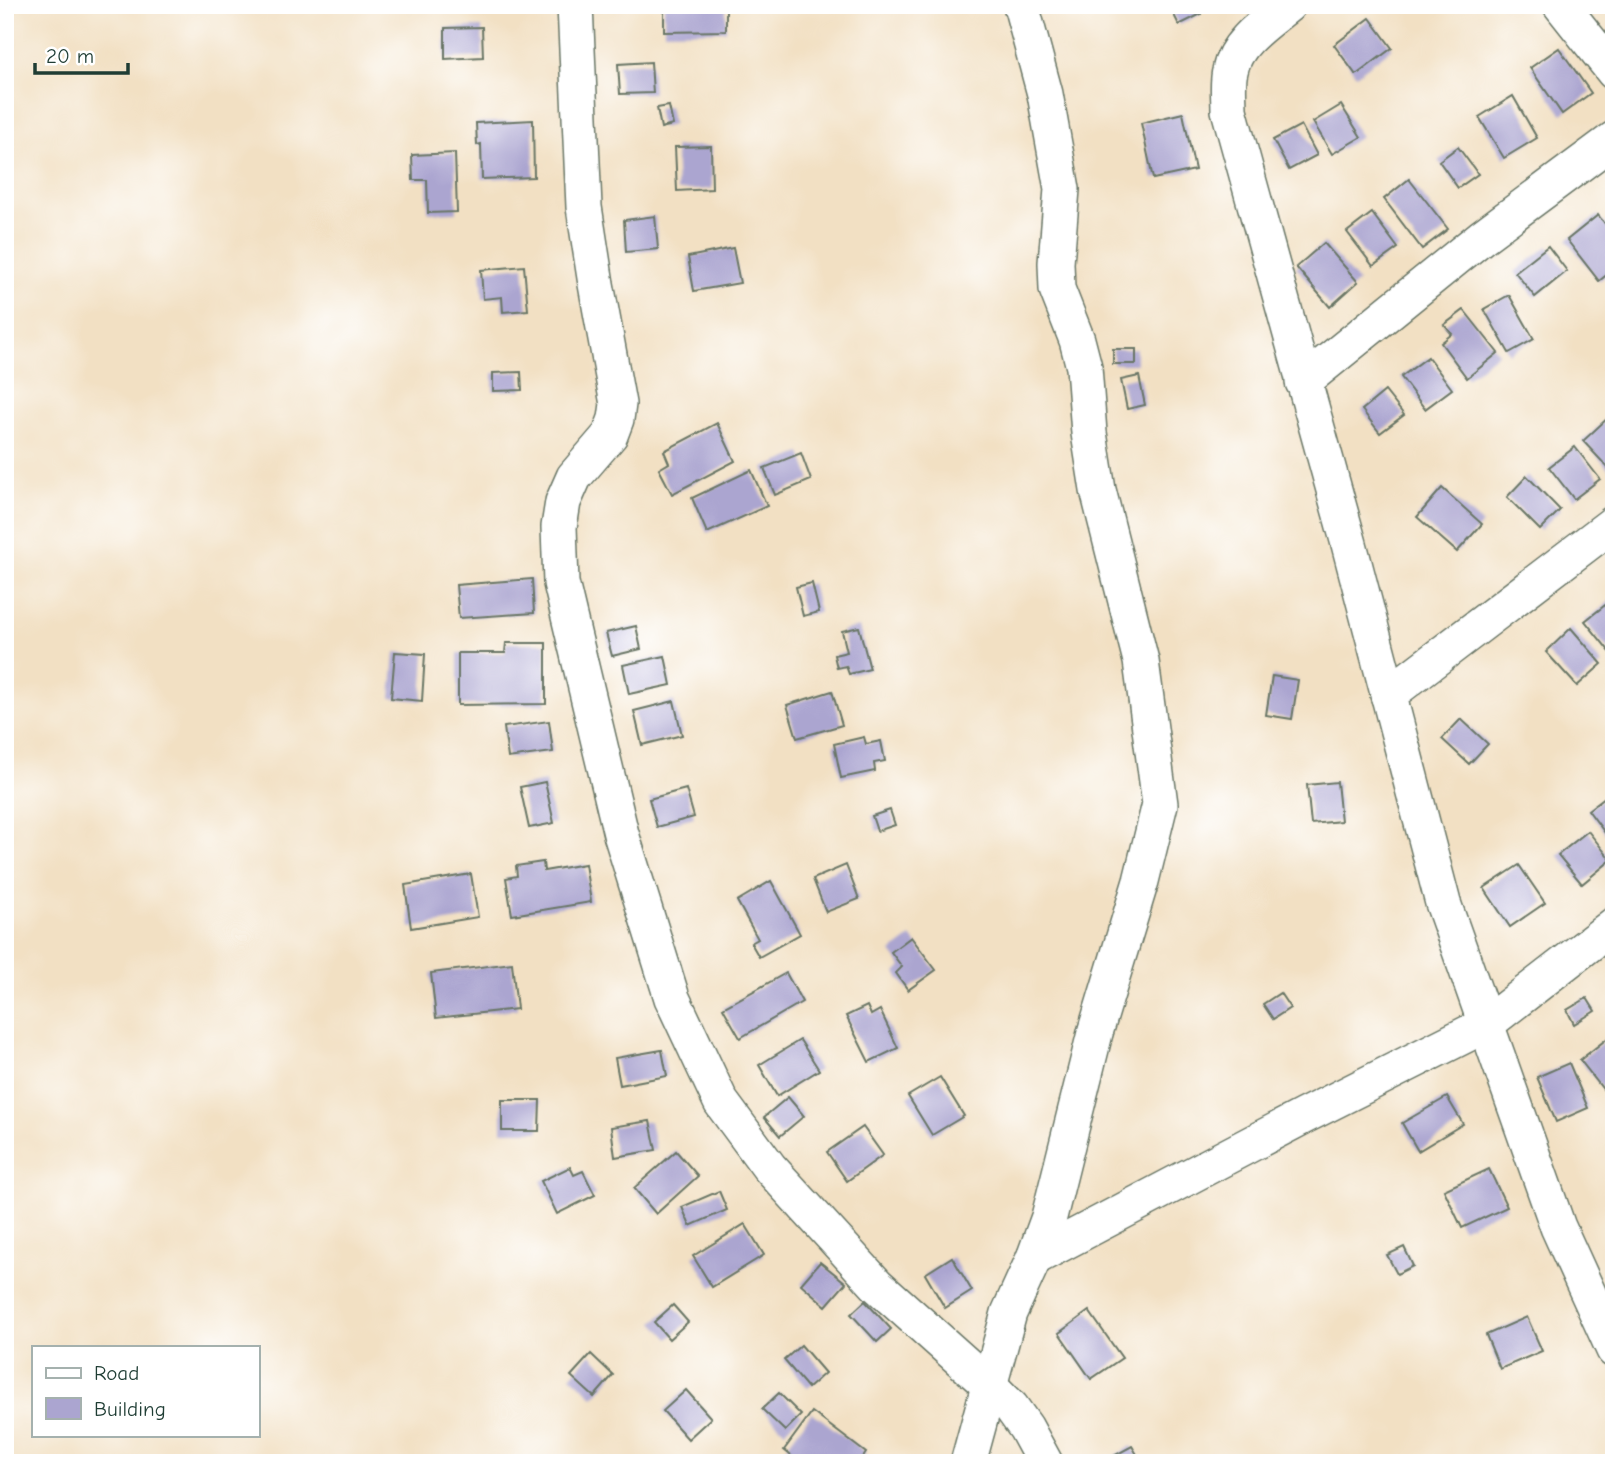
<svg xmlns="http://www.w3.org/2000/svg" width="1619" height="1468" viewBox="0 0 1619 1468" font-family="'Comic Neue',sans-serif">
<rect width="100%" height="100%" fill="#fff"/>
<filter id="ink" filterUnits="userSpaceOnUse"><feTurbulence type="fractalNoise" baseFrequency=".0143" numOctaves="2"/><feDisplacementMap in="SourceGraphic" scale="14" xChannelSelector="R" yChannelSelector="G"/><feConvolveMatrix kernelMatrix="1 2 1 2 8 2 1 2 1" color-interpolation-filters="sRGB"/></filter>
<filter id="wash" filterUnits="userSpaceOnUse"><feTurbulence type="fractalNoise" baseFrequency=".00686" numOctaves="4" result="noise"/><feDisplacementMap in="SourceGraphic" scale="28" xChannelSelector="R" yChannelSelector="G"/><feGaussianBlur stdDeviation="1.57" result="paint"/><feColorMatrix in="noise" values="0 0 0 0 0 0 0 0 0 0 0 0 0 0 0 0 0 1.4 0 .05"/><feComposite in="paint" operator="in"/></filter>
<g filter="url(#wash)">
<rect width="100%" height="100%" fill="#f2e0c3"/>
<g id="blocks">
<g fill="#aba5d0">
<polygon points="664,5 726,5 726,31 664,32"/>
<polygon points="1169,5 1196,5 1201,14 1179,25"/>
<polygon points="1370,18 1392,48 1356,75 1334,45"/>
<polygon points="482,27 483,57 445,59 445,28"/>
<polygon points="1559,48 1591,93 1562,114 1530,68"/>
<polygon points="651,62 653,93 620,94 618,64"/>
<polygon points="1513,96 1537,138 1504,158 1479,117"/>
<polygon points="1341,105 1361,137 1332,154 1313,122"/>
<polygon points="669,106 673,125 661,128 657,108"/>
<polygon points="1183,113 1195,170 1153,179 1141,123"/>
<polygon points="533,120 534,177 482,179 481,144 477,145 476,123"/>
<polygon points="1301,125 1317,155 1289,170 1273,140"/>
<polygon points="711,146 712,189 677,191 675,147"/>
<polygon points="1458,147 1478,174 1458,188 1439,161"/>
<polygon points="455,153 457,212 428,213 427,180 413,180 412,155"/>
<polygon points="1409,179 1448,229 1422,249 1384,199"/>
<polygon points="1372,213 1398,248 1373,266 1347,232"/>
<polygon points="1598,215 1614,235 1614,269 1599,281 1567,240"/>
<polygon points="655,216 658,249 626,252 624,220"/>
<polygon points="1324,243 1358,282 1330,307 1296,267"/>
<polygon points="1548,246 1567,271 1535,297 1515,272"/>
<polygon points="733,248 740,283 694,291 688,257"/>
<polygon points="524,266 528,310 503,312 502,297 483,299 481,270"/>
<polygon points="1509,295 1534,339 1509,353 1484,309"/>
<polygon points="1464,310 1498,353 1467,378 1441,343 1452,334 1444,325"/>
<rect x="1113" y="349" width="23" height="15"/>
<polygon points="1428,357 1452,389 1425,409 1401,377"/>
<polygon points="521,372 522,390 493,391 493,373"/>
<polygon points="1139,376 1145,405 1127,409 1121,380"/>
<polygon points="1385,391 1404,415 1380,433 1362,410"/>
<polygon points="1610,416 1614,421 1614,467 1610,470 1583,441"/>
<polygon points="717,423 735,461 672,494 659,469 669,463 664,451"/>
<polygon points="1575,447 1600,479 1574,499 1549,467"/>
<polygon points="801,453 811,480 775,495 764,468"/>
<polygon points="751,470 767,506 707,533 692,498"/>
<polygon points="1527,476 1560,510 1540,530 1507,497"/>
<polygon points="1442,488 1482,524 1457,552 1417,517"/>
<polygon points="532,579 534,613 459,618 456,585"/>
<polygon points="812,583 819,612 803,616 796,587"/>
<polygon points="1614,598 1614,657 1585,621"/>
<polygon points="636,626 641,649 612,656 606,633"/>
<polygon points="859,627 870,669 849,674 846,666 837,668 834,655 847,652 842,631"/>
<polygon points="1571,628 1602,664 1577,686 1546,652"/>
<polygon points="506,643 546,643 546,704 458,705 458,653 505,653"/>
<polygon points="395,652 425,654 422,701 391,698"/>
<polygon points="665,656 671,685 629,694 623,665"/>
<polygon points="1272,676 1298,680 1292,719 1266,715"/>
<polygon points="832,691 842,725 797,738 787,705"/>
<polygon points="674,701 682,735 642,745 634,711"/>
<polygon points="1461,719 1488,744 1469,764 1442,739"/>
<polygon points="549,721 553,752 508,758 504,727"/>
<polygon points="864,737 866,744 881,741 885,761 874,763 875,771 841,778 834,744"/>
<polygon points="545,782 554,823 529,828 520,787"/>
<polygon points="1337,782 1341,821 1311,824 1307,785"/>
<polygon points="686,789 694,817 657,827 649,799"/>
<polygon points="1614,790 1614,845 1588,810"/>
<polygon points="890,810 895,825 877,831 872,816"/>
<polygon points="1588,831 1611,860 1582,884 1558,855"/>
<polygon points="543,862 544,871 585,864 591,902 512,915 506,878 517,876 516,866"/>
<polygon points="846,865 859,899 826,912 813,879"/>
<polygon points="1519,865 1545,903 1510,927 1484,888"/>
<polygon points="471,874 478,917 411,928 405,885"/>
<polygon points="771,881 800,934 759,957 751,943 758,939 737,901"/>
<polygon points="911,937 936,970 908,990 896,973 902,967 891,952"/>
<polygon points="512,963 517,1009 436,1018 431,973"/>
<polygon points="786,973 802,1002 740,1038 723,1008"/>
<polygon points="1280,993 1290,1008 1273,1019 1263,1004"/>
<polygon points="1587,998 1595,1011 1574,1024 1567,1010"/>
<polygon points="867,1006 871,1015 880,1010 898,1048 869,1062 846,1016"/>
<polygon points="1608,1038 1614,1045 1614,1087 1606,1093 1580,1060"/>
<polygon points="800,1040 819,1070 777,1096 759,1065"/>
<polygon points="662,1050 667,1076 620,1085 615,1058"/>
<polygon points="1569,1063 1588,1108 1556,1122 1537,1077"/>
<polygon points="940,1077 964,1116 932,1135 908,1096"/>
<polygon points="788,1097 804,1116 780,1136 764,1117"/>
<polygon points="1447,1097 1463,1124 1418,1151 1402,1123"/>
<polygon points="502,1100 540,1100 539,1131 502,1131"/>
<polygon points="650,1121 656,1150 615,1157 611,1127"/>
<polygon points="863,1127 883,1155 847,1181 827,1152"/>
<polygon points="676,1151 698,1176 656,1214 634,1188"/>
<polygon points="570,1167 574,1175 583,1171 595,1195 557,1214 541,1181"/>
<polygon points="1489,1169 1507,1207 1462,1228 1444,1190"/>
<polygon points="719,1191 727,1210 690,1226 682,1207"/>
<polygon points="745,1224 764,1255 712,1287 693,1256"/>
<polygon points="1404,1247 1413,1266 1397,1274 1387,1255"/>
<polygon points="952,1257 972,1291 945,1308 925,1274"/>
<polygon points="820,1262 846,1283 826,1306 801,1284"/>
<polygon points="865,1301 891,1329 877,1342 851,1314"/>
<polygon points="673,1305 688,1322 669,1339 654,1322"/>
<polygon points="1089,1311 1122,1358 1091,1379 1059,1333"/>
<polygon points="1527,1317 1542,1351 1500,1369 1486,1335"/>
<polygon points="801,1345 825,1373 808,1388 784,1360"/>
<polygon points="591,1354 613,1375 594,1397 571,1376"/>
<polygon points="686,1390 711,1418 688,1439 663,1411"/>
<polygon points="779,1393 801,1415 785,1431 762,1409"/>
<polygon points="812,1412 866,1453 859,1463 800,1463 784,1450"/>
<polygon points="1132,1446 1142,1463 1101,1463"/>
</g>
</g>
</g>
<g filter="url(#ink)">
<use href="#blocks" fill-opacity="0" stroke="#697666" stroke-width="2"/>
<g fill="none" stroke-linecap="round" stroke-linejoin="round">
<g stroke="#697666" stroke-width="38">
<g id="minor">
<polyline points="575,5 584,207 596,284 618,404 616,419 610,435 574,477 563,502 559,527 561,583 621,834 672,998 721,1102 769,1167 877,1285 989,1385 1011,1407 1026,1428 1045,1463"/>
<path d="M1288 5C1267 22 1235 42 1230 71 1227 83 1229 97 1229 110L1349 544 1443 903 1558 1227 1614 1350"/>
<polyline points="1561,5 1614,72"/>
<polyline points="1303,382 1482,237 1614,139"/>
<polyline points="1388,695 1614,523"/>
<polyline points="1034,1258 1304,1116 1485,1025 1614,925"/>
<polyline points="968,1463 1009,1313 1034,1258 1049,1217 1095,1033 1141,881 1160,804 1141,661 1098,490 1089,433 1084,367 1077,340 1057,289 1056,263 1062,189 1045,94 1021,5"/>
</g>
</g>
<use href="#minor" stroke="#fff" stroke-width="35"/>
</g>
</g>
<rect width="1619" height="1468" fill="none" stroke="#fff" stroke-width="28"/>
<rect x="32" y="1346" width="228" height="91" fill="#ffffff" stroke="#a5b1ae" stroke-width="2"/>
<rect x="46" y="1368" width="35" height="10" fill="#ffffff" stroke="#a5b1ae" stroke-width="2"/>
<text x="94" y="1380" font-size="21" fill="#1f3d34">Road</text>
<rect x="46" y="1398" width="35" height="21" fill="#aba5d0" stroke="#a5b1ae" stroke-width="2"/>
<text x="94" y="1416" font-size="21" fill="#1f3d34">Building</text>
<path d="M35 63v10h93v-10" fill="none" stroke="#1f3d34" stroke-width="3.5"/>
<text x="46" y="63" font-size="21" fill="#1f3d34" stroke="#ffffff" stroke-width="5" paint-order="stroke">20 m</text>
</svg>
